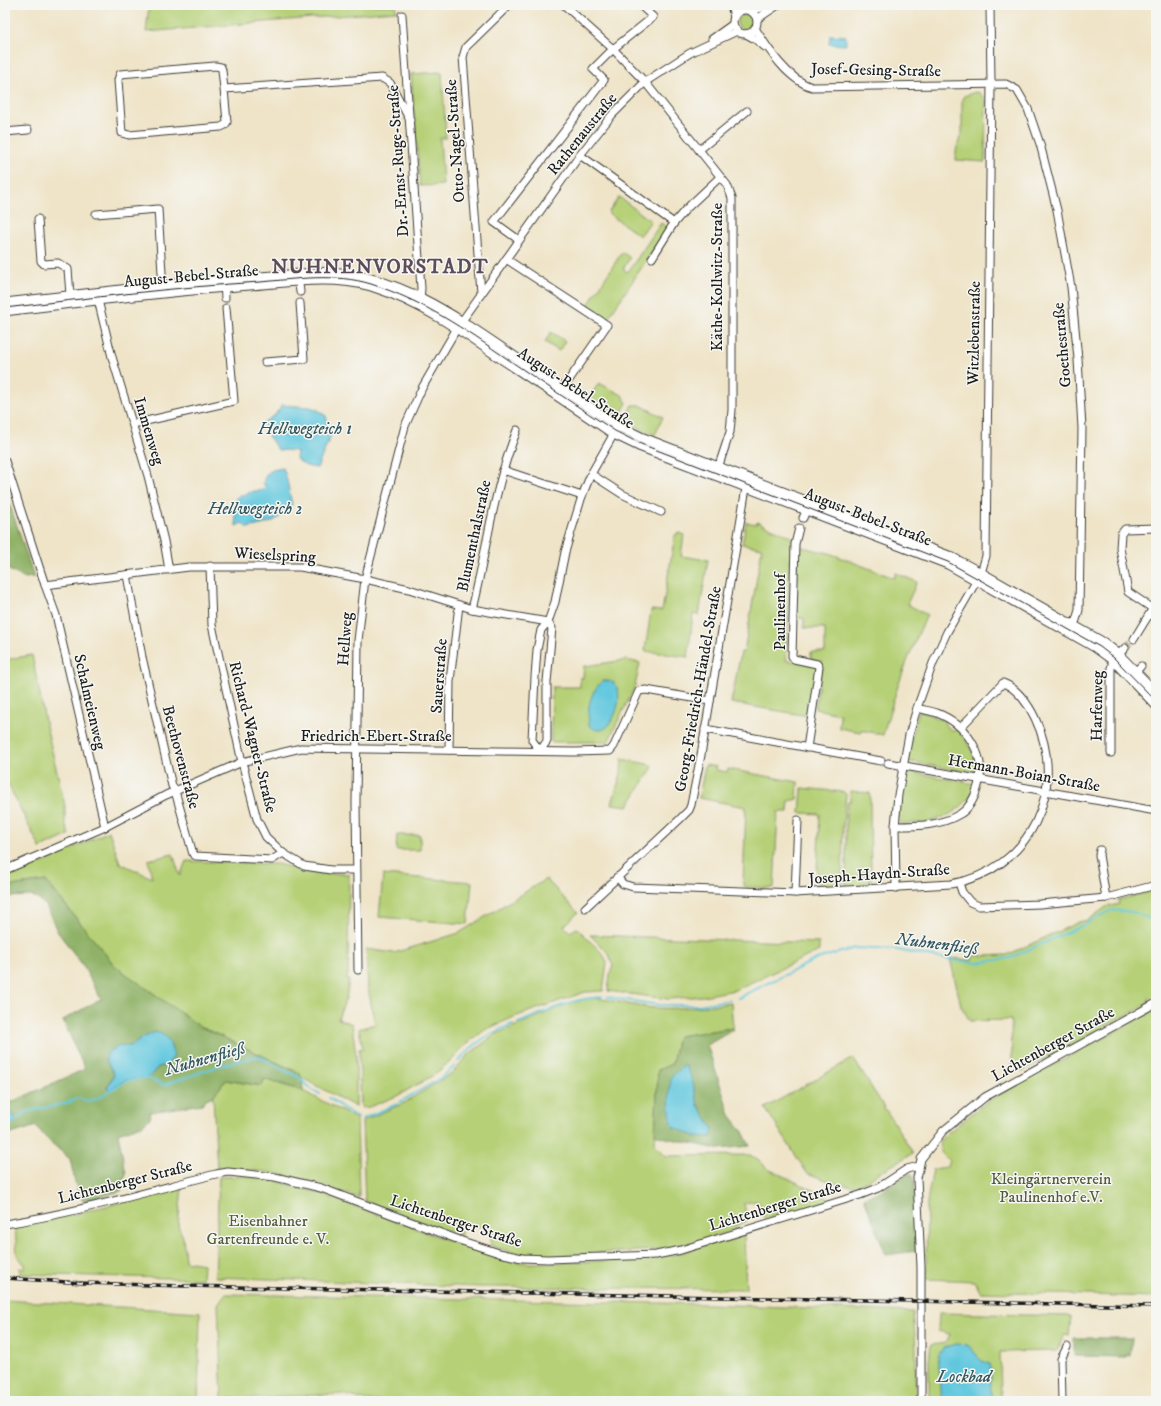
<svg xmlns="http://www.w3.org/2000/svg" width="1161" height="1406" viewBox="0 0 1161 1406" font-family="'IM FELL DW Pica',serif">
<rect width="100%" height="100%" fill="#f6f6f2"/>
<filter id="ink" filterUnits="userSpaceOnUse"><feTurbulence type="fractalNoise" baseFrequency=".025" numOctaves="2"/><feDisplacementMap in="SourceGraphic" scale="8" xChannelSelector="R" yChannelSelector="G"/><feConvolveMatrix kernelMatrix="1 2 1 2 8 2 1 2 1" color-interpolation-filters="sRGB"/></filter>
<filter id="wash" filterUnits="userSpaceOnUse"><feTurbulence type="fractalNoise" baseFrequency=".012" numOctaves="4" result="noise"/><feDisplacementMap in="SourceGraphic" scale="16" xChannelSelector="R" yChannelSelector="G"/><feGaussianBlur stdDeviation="0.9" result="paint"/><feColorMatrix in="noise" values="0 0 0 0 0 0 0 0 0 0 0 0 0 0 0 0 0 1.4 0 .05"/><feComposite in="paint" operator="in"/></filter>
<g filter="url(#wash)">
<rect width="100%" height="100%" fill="#efe4c8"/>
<g fill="#b5d076" stroke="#687649">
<polygon points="149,5 396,5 396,11 146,32"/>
<circle cx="745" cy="22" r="8"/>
<polygon points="442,72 446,138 440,138 443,185 420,186 411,74"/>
<polygon points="975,92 980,93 986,100 985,162 956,160 956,151 960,137 962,135 962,99 964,96"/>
<polygon points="619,197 651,221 640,236 608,213"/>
<polygon points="661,223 668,228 608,318 588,305 622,252 630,258 623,269 628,272"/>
<polygon points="551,332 565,341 559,351 545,342"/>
<polygon points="599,383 622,395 627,403 618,419 588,399"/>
<polygon points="632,405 640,405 663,417 655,435 624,421"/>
<polygon points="746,522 756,524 757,522 792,537 786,660 816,665 818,668 809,716 731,703 741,652 744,652 762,548 742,544"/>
<polygon points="679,533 684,535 681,556 708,560 699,615 693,614 688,657 645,651 651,610 662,611 675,535"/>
<path d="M797 546 829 553 894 578 896 573 917 582 907 604 927 615C908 655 895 692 883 735L861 730 860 732 839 728 840 714 815 709 822 662 811 659V652H825V628H804V618H795Z"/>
<polygon points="32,655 45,721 65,806 65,822 69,835 40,848 6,780 5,779 5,660"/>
<polygon points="626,660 640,663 635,686 608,742 551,742 552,687 580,687 580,678 583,678 584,666"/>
<path d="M919 711 945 721 944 724 953 731 956 729C969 743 976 754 977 774L907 761V752Z"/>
<polygon points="622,759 652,765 653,767 628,806 612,804 621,773"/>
<polygon points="705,765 717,767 716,770 727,772 728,769 798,782 797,799 789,801 788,812 778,812 774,888 745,887 743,884 746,807 699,798"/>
<path d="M905 771 975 784C970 805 948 818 928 822 919 824 908 823 899 823L898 820Z"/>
<polygon points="802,788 844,792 846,794 843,826 842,887 816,889 820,814 800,813"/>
<polygon points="850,791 870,793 871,886 846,887 846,813 848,801 850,801"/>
<polygon points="109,831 120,863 152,878 148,860 173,854 180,876 186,861 277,864 315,873 349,874 348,974 347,979 349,980 346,998 338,1019 352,1024 356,1056 356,1107 302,1078 299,1073 199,1026 115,966 46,881 5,887 5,877 40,864"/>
<polygon points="397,835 420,835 420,850 396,850"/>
<polygon points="383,875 472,882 468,924 379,917"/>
<polygon points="546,879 578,913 564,926 570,932 577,928 603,954 607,962 603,991 585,992 514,1017 485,1030 465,1045 451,1061 432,1076 397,1096 369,1107 363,1108 361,1107 359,1049 363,1048 359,1029 375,1024 368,988 366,949 394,953 459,933"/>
<polygon points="1156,890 1156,996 1149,998 1148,1004 1022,1071 1012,1063 1011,1020 970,1021 961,1006 950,958 972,960 973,955 982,956 1007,955 1079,922 1088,920 1106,907 1119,904 1118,900"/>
<polygon points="590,935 819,943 819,951 735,990 703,996 668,999 608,991 610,974 613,966 608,953"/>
<path d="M590 998C613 999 635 1007 657 1008 682 1009 706 1006 731 1003L733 1028 678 1036 672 1064 658 1070 655 1144 666 1156 750 1155 759 1160 768 1169 819 1193 829 1199 828 1203 765 1220 758 1201 744 1203 747 1221 735 1226V1230L686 1244 655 1250 549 1256 515 1253 491 1246V1227L461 1226V1236L365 1201 362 1121 404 1103 452 1073 469 1054 496 1034 570 1003Z"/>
<path d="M1156 1009V1297L980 1292 975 1281 926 1279 927 1202 933 1169 947 1167 949 1160C942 1156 940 1151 939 1142L945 1135 988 1101Z"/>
<polygon points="853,1058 913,1153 857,1186 837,1184 807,1173 765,1108"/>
<path d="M264 1079 303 1091 357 1119 359 1198C310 1180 269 1168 217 1169L213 1096 226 1080 261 1086Z"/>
<polygon points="245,1176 272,1180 319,1193 469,1248 519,1262 529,1263 586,1262 672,1255 744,1234 746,1289 481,1287 215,1277 219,1177"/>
<polygon points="182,1187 178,1226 183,1237 185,1261 203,1264 202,1279 20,1274 19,1268 25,1269 25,1265 17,1255 15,1226 46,1221"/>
<polygon points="225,1294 707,1304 913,1312 916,1349 916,1401 368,1401 343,1394 222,1399 218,1304"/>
<polygon points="5,1300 200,1312 198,1401 5,1401"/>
<polygon points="939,1313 1071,1316 1069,1336 1064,1335 1057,1351 1000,1352 1001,1401 929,1401 929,1360 931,1345 946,1343 950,1334 938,1331"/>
</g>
<g fill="#90b267" stroke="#566742" fill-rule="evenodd">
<polygon points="5,490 34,577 24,578 9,570 5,560"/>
<path d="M46 881 115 966 199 1026 299 1073 302 1078 303 1091 264 1079 262 1086 226 1080 213 1096 206 1099 202 1104 150 1112 151 1117 142 1125 118 1133 126 1174 121 1191 83 1201 77 1190 70 1159 47 1139 36 1126 5 1136V1105L85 1069 63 1020 101 999 82 964 57 931 46 905 33 896 5 897V887ZM142 1038 167 1064 158 1067 149 1077 125 1080 110 1090 107 1088 114 1074 122 1045 132 1046Z"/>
<polygon points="733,1028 733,1030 707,1045 730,1115 743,1132 750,1146 718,1149 662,1137 655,1134 658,1070 672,1064 678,1036"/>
<polygon points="908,1174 912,1175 914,1179 916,1251 886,1255 864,1198 882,1190"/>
<polygon points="1074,1338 1132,1338 1130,1356 1126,1355 1126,1357 1074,1356"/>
</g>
<g fill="#60c7de" stroke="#3e727d">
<polygon points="830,35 846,36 846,45 829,44"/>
<polygon points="282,405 310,407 318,410 326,416 331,435 317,468 306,466 296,459 297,451 278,450 265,431 264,422 275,415"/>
<path d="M283 468C288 480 289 492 292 504 277 523 270 523 247 528L242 523 236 526C236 516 232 508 236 498L253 491H260L266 487 263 483C267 470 271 470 283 468Z"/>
<path d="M603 680 613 682C615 685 617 687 618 690 622 705 608 744 589 725 587 706 590 693 603 680Z"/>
<path d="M155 1032C169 1035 170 1043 174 1056L167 1065 158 1067 149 1077 125 1080 110 1090 107 1089 114 1074 106 1060 107 1053C115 1046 122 1045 132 1046L142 1038Z"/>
<path d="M685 1065 692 1079 698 1105 713 1128 711 1137 695 1136 673 1127C669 1116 667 1084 673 1075 676 1071 682 1068 685 1065Z"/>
<polygon points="5,1110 8,1110 14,1115 15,1123 6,1126"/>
<path d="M956 1344 968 1345 983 1362 990 1364C993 1376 988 1390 993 1401H942L938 1355 944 1348Z"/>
</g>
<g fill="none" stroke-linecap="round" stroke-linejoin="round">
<g stroke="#60c7de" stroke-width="2">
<polyline points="607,997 659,1005 698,1005 730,1000"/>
<polyline points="738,998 817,959 855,948 897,950 950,960 977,963 1010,958 1086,924 1111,910 1133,912 1156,921"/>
<path d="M518 1023C545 1012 572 998 602 997"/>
<path d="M458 1062C473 1043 491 1033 513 1024"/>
<polyline points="329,1098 358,1118"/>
<polyline points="400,1102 441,1078 455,1066"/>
<polyline points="362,1119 397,1104"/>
<polyline points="5,1129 26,1112 67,1103 78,1098 87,1101 97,1099 126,1081 144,1078 148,1078 164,1085 218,1066 258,1056 288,1072 298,1076 308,1087 320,1094"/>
</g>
</g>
</g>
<g filter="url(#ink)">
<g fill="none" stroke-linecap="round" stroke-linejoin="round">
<polyline stroke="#c5bca6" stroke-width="7" stroke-dasharray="7 3.5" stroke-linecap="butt" points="1125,648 1134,639"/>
<g stroke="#3c3a36" stroke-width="9">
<g id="street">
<polyline points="564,5 613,49 645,82 727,185 732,198 732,410 730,432 717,471"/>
<polyline points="731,5 734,17"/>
<circle cx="745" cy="22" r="12"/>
<polyline points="751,11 771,5"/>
<polyline points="402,15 421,288 420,302"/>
<polyline points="757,19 778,5"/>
<path d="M755 28C768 49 788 80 812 87L1006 84 1017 90 1028 109 1040 144 1057 210 1071 287 1078 359 1082 428 1079 610 1076 620 1071 630"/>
<polyline points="746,34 755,39 765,47"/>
<polyline points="712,39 733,24"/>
<polyline points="224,89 227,122 225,125 221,127 129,135 122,133 118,80 120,74 215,66 221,67 222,70 224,89 382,78 390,83 410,120"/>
<polyline points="5,132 28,130"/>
<polyline points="699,150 747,111"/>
<polyline points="580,155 674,223"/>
<polyline points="96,214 158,209 163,289"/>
<polyline points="38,219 41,261 44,264 58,263 68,269 70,295"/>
<polyline points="519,240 494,222 604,80 593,69 613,49 653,17 640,5"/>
<polyline points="652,258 674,223 686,209 720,177"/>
<polyline points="506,259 607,325 560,393"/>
<polyline points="298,276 300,292"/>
<polyline points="224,282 225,298"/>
<polyline points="481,293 463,57 466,47 509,5"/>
<polyline points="98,300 112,357 148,476 164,541 169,570"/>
<polyline points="265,362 304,359 300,303"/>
<polyline points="133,424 234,401 226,308"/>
<polyline points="5,461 45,585 56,615 105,827"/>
<polyline points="503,470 582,496"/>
<polyline points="591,474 622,494 661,512"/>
<polyline points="803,518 808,506"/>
<polyline points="799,528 795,544 792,656 794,659 817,664 819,667 807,748"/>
<polyline points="210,566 212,625 242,762 257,819 266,837 283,853 304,866 331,870 356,870"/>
<polyline points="127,575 142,657 172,786 175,791 193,854 196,856 272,860 283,853"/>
<polyline points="45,585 189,567 300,567 365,579 409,589 472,609 548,622"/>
<polyline points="1152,608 1128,592 1120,548 1121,534 1125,529 1156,528"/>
<path d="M472 609C478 586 482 563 487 540 494 503 503 465 517 430"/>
<polyline points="1134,639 1156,603"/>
<polyline points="1135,672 1141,666"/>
<polyline points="705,729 881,761"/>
<polyline points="449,750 450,681 459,605"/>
<polyline points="540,751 532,740 535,677 537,650 541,630 548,622 555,602 565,552 582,496 591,474 616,430"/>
<polyline points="540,751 547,741 547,682 552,628 548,622"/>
<polyline points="1111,753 1111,668 1113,660 1125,648"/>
<polyline points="888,763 1156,811"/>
<path d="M895 826C918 826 940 826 960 814 970 808 975 797 978 786 988 756 966 724 937 713 931 711 924 710 917 708"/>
<polyline points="1100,850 1099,855 1106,898"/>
<polyline points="5,870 105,827 166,795 242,762 301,748 574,752 610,751 614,746 639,691 646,690 710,701"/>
<path d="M617 877 623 884 633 887 795 893 951 884C1030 870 1069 790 1035 718 1029 705 1017 688 1003 683L961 727"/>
<polyline points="959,883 962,892 970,902 979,906 1040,904 1106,898 1156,885"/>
<polyline points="896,888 895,826 898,795 909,735 917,708 933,663 947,632 981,573 986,556 991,84 990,5"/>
<polyline points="795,893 798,820"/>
<polyline points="585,908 679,820 689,810 691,805 701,755 747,482"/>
<polyline points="358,970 356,802 358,641 365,579 405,426 422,388 457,328 580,155 612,115 645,82 690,53 737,31"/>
<path d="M5 1224C76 1213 146 1192 216 1174L228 1172 275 1177 321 1188 462 1241 499 1253 522 1258 548 1259 656 1255 681 1250 860 1195 878 1188 907 1169 919 1166"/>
<polyline points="921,1401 921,1267 917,1178 921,1159 943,1131 985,1097 1156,1003"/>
<polyline points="1062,1401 1061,1359 1067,1347"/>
</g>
</g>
<g stroke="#3c3a36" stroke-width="11">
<g id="secondary">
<path d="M5 303 192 282 329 272C399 276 456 317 512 355 547 379 583 402 618 426L643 438 951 557 981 573 1104 643 1118 654 1156 693"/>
<path d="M5 311C87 301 168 291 250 285 290 282 332 275 371 286 419 301 461 330 502 359 540 384 577 409 614 434L639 446 948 564 1095 647 1113 660 1156 705"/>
</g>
</g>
<use href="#street" stroke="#fff" stroke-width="7"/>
<use href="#secondary" stroke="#fff" stroke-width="9"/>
<path stroke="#1c1c1c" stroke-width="1" d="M5 308C90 298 175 287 260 282 297 279 335 273 371 284 424 301 464 329 509 360 544 384 580 408 615 431L641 444 948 562 1100 647 1114 658 1156 701"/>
<g stroke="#1c1c1c" stroke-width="3.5">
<polyline id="rail" points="5,1278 83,1283 184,1286 1156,1306"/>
</g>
<use href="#rail" stroke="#f6f6f2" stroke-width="2" stroke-dasharray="6" stroke-linecap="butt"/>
</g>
</g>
<g text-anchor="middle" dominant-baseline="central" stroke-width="3" stroke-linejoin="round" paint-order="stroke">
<g font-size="16" fill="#1c1c1c" stroke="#f6f6f2">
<text transform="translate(876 70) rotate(1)">Josef-Gesing-Straße</text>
<text transform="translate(582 134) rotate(-51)">Rathenaustraße</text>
<text transform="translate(455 141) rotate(-94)">Otto-Nagel-Straße</text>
<text transform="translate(398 161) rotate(-94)">Dr.-Ernst-Ruge-Straße</text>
<text transform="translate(191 276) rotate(-5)">August-Bebel-Straße</text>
<text transform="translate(717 277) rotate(-90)">Käthe-Kollwitz-Straße</text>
<text transform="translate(974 333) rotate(-89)">Witzlebenstraße</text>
<text transform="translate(1062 345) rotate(-95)">Goethestraße</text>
<text transform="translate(576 388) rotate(33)">August-Bebel-Straße</text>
<text transform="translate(149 431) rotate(73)">Immenweg</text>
<text transform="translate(868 517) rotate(21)">August-Bebel-Straße</text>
<text transform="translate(474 536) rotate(-78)">Blumenthalstraße</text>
<text transform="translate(275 555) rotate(3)">Wieselspring</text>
<text transform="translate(780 612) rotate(-90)">Paulinenhof</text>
<text transform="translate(345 639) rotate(-86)">Hellweg</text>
<text transform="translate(439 676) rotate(-86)">Sauerstraße</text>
<text transform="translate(698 689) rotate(-80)">Georg-Friedrich-Händel-Straße</text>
<text transform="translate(90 702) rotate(77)">Schalmeienweg</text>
<text transform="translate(1097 706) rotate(-89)">Harfenweg</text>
<text x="376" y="736">Friedrich-Ebert-Straße</text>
<text transform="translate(253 737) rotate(76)">Richard-Wagner-Straße</text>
<text transform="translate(181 757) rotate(75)">Beethovenstraße</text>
<text transform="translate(1024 773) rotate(10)">Hermann-Boian-Straße</text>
<text transform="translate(879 874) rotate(-4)">Joseph-Haydn-Straße</text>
<text transform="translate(1053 1044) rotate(-29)">Lichtenberger Straße</text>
<text transform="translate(125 1182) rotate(-14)">Lichtenberger Straße</text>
<text transform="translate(775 1206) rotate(-17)">Lichtenberger Straße</text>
<text transform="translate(456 1221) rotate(18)">Lichtenberger Straße</text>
</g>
<g font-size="16" fill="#525b3c" stroke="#f6f6f2">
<text x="1051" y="1179">Kleingärtnerverein<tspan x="1051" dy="18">Paulinenhof e.V.</tspan></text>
<text x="268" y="1221">Eisenbahner<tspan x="268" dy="18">Gartenfreunde e. V.</tspan></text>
</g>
<g font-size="17" font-style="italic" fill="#345860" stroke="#f6f6f2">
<text x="305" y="429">Hellwegteich 1</text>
<text x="255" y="509">Hellwegteich 2</text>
<text transform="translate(937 944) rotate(7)">Nuhnenfließ</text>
<text transform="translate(205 1059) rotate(-16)">Nuhnenfließ</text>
<text x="964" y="1377">Lockbad</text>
</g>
<g font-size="20" font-weight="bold" letter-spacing="1" fill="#5d4c59" stroke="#f6f6f2">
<text x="380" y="267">NUHNENVORSTADT</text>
</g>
</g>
<rect width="1161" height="1406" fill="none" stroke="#f6f6f2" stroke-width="20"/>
</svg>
